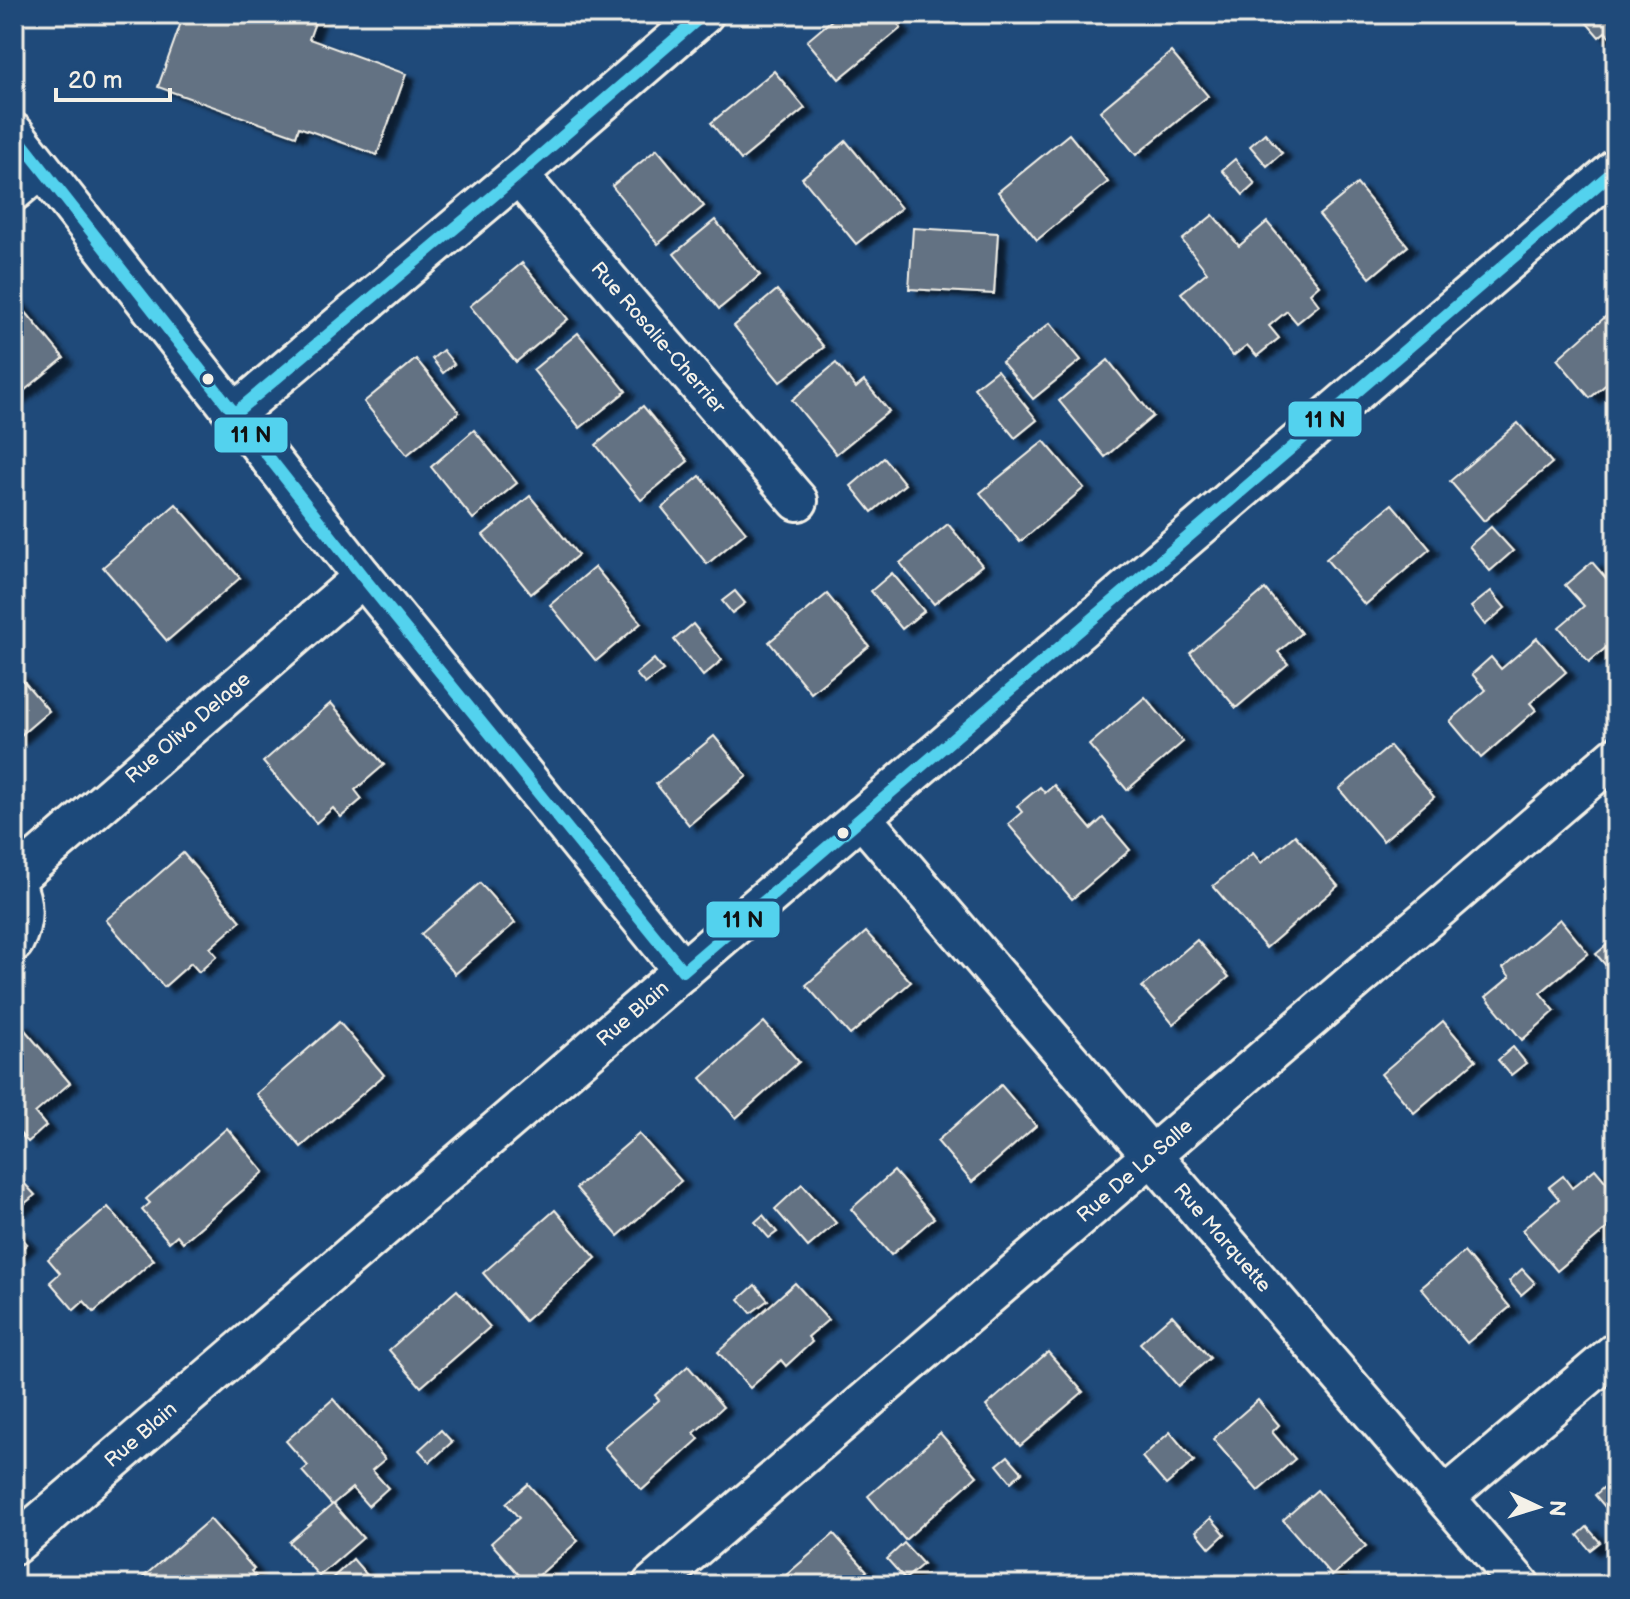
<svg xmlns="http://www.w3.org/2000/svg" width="1630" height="1599" viewBox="0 0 1630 1599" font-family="'Balsamiq Sans',sans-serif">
<defs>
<filter id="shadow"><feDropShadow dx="9" dy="5" stdDeviation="2" flood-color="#0009"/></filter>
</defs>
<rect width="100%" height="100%" fill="#1f4a7a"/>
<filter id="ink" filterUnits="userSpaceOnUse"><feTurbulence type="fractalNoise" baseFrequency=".0125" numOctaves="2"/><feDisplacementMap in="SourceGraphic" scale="16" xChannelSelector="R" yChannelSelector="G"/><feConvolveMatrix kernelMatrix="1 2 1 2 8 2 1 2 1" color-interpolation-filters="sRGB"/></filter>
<g filter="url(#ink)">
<g fill="#647283" stroke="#f4f1e8" stroke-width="2" filter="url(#shadow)">
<polygon points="184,14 318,14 309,39 406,74 377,155 299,127 296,136 158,87"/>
<polygon points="839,14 890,14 901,28 839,79 807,41"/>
<polygon points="1579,14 1616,14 1616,44 1605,32 1599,37"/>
<polygon points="1171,52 1208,96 1136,155 1100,111"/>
<polygon points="774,71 805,108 741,160 711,123"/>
<polygon points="1265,133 1282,153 1267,166 1250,146"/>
<polygon points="1069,134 1108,182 1037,240 998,192"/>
<polygon points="846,141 901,208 856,244 802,178"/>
<polygon points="657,149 704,206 658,244 612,186"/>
<polygon points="1235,159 1255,184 1243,195 1222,170"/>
<polygon points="1357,184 1408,246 1370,278 1319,215"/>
<polygon points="1213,215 1239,246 1267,222 1319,285 1310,293 1319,305 1297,323 1287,311 1269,326 1279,338 1257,356 1247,345 1233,356 1181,293 1207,272 1182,240"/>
<polygon points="715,220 760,275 719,309 674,254"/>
<polygon points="913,228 998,233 994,294 909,289"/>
<polygon points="522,263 568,319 516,362 470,306"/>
<polygon points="777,290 824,347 780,382 734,326"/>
<polygon points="14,298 64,358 14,399"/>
<polygon points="1613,310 1616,313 1616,376 1590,398 1557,359"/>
<polygon points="1050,323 1081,360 1033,399 1002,362"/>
<polygon points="578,333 626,391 580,428 533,370"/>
<polygon points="443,350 454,364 443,373 432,359"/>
<polygon points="416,359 459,412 407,455 364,402"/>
<polygon points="1108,360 1153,416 1105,457 1059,401"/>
<polygon points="836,363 856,388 864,381 889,411 836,454 792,400"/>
<polygon points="997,370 1037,420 1015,438 974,388"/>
<polygon points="643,406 688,461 641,500 596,445"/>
<polygon points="1518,423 1552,463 1484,521 1450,481"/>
<polygon points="474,430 517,483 473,519 431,467"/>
<polygon points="1044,441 1084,488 1020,542 980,493"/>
<polygon points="884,458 905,484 872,512 851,486"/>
<polygon points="700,476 746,532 707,564 662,508"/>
<polygon points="530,496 578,555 531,594 483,535"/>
<polygon points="176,504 240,578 167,641 103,567"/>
<polygon points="1392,504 1430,549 1365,605 1326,559"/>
<polygon points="948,524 982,565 934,604 900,563"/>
<polygon points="1491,527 1513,551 1490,571 1469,546"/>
<polygon points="1592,562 1611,584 1616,579 1616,639 1589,662 1559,627 1584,606 1565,585"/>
<polygon points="595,567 641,623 596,661 550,605"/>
<polygon points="892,573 924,611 902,629 871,591"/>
<polygon points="1265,589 1301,633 1278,652 1288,664 1236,708 1190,653"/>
<polygon points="735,591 745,603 732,613 722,601"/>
<polygon points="1491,591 1505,608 1485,625 1471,607"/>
<polygon points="827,594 869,646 811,693 769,642"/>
<polygon points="693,624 722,660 703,676 674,640"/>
<polygon points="1537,638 1566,672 1530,703 1536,710 1481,758 1450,721 1486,690 1472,674 1491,657 1501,669"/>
<polygon points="654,659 663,670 645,684 636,674"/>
<polygon points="14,670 49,711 14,741"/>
<polygon points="1145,697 1183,742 1127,790 1089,745"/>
<polygon points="331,703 384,765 355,790 362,799 341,817 333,808 316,823 263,762"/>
<polygon points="714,736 747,776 689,825 656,784"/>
<polygon points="1390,746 1434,797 1383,841 1339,789"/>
<polygon points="1054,785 1091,829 1103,818 1130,850 1072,899 1008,824 1022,812 1017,806 1040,787 1045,793"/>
<polygon points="1295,835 1338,886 1266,948 1213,886 1253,853 1261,863"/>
<polygon points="183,853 241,921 210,948 217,956 199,972 191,963 164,987 106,920"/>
<polygon points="1616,878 1616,903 1604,889"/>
<polygon points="480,883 515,923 455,974 421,934"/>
<polygon points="1560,919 1588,953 1540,993 1555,1011 1522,1040 1486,997 1510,977 1503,968"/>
<polygon points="866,932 911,982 850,1035 806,985"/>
<polygon points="1197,940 1229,977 1173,1024 1142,987"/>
<polygon points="1608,944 1616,954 1614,975 1596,954"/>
<polygon points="1443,1021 1476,1060 1414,1113 1381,1074"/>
<polygon points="339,1022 384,1075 301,1147 256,1094"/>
<polygon points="764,1022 799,1062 736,1118 701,1078"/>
<polygon points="19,1023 70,1083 35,1113 46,1126 28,1142 16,1129 14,1131 14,1027"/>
<polygon points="1513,1047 1526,1063 1511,1075 1498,1060"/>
<polygon points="1001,1085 1036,1126 972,1182 937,1141"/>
<polygon points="227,1128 264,1172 183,1242 177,1235 169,1242 142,1210 150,1203 146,1199"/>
<polygon points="639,1134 681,1181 618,1236 576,1188"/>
<polygon points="1595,1169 1616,1194 1616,1221 1557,1271 1522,1230 1559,1199 1549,1187 1563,1176 1572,1188"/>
<polygon points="894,1171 934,1218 891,1255 851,1209"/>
<polygon points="24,1183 35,1195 17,1210 14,1207 14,1192"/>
<polygon points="802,1184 836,1223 808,1247 775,1209"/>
<polygon points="108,1207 154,1260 94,1312 84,1301 74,1310 50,1282 60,1273 48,1259"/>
<polygon points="555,1210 596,1258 525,1321 483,1273"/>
<polygon points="763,1215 777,1232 769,1238 755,1222"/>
<polygon points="14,1229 27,1244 14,1256"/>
<polygon points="1464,1252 1510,1307 1467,1343 1421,1288"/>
<polygon points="1522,1269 1535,1283 1521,1295 1509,1281"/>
<polygon points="795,1283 828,1320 808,1337 812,1342 786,1366 781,1360 750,1388 718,1352"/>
<polygon points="755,1285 768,1300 751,1313 739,1299"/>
<polygon points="457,1290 490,1327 421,1387 389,1350"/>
<polygon points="1172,1315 1210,1358 1178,1386 1140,1343"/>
<polygon points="1048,1352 1083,1392 1020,1446 986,1406"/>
<polygon points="688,1366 723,1407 694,1433 699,1439 642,1490 604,1447 659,1400 655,1395"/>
<polygon points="333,1399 385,1459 372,1470 388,1488 368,1506 352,1488 333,1504 363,1538 319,1576 289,1542 332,1505 302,1471 308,1466 286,1441"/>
<polygon points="1258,1400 1279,1425 1272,1432 1295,1459 1258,1491 1213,1439"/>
<polygon points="441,1430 452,1442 430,1462 419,1450"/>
<polygon points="1170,1432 1194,1461 1166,1485 1142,1457"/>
<polygon points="940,1433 977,1476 905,1540 868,1496"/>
<polygon points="1008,1456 1022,1472 1011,1482 997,1465"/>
<polygon points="1616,1476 1616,1520 1595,1495"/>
<polygon points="528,1484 578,1541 528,1585 491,1543 519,1518 506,1503"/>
<polygon points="1317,1490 1366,1546 1332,1576 1283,1520"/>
<polygon points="1211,1518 1225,1534 1210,1548 1196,1531"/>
<polygon points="210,1519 254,1569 251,1571 262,1585 134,1585"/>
<polygon points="1587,1527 1600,1542 1590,1550 1578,1535"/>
<polygon points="834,1534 867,1571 851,1585 781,1585 778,1582"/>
<polygon points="904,1543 923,1564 905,1579 887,1559"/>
<polygon points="353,1559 373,1582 369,1585 329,1585 327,1583"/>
</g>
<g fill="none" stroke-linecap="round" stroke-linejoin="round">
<g stroke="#f4f1e8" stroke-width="44">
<g id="minor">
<polyline points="14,133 363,577 683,971"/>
<polyline points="518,175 798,501"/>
<polyline points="14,191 41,168"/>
<polyline points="235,413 518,175 704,14"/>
<polyline points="861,817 1520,1585"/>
<polyline points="14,880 363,577"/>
<path d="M14 881C24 902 25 921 14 942"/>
<polyline points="1445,1497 1616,1352"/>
<polyline points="14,1545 1616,169"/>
<polyline points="652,1585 1616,756"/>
</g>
</g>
<use href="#minor" stroke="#1f4a7a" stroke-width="38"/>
<g stroke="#1f4a7a" stroke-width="18">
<g id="bus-1">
<polyline points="14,133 363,577 683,971 1616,169"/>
<polyline points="235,413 518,175 704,14"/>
</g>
</g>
<use href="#bus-1" stroke="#53d2ee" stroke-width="12"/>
</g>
</g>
<g fill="#f4f1e8" stroke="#1f4a7a" stroke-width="3">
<circle cx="208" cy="379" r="7"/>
<circle cx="843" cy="833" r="7"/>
</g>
<g text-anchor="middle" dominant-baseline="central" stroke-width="8" stroke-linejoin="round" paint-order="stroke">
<g font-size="20" fill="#f4f1e8" stroke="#1f4a7a">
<text transform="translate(658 338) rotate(49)">Rue Rosalie-Cherrier</text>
<text transform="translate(188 728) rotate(-41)">Rue Oliva Delage</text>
<text transform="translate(633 1014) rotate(-41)">Rue Blain</text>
<text transform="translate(1135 1171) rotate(-41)">Rue De La Salle</text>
<text transform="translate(1222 1238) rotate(49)">Rue Marquette</text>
<text transform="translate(141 1435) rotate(-41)">Rue Blain</text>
</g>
</g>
<g stroke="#1f4a7a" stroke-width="3">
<rect x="1287" y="400" width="76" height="38" rx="8" fill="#53d2ee"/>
<rect x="213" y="416" width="76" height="38" rx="8" fill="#53d2ee"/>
<rect x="705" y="900" width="76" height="39" rx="8" fill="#53d2ee"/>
</g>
<g font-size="22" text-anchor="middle" font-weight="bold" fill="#111">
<text x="1325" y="427">11 N</text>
<text x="251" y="442">11 N</text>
<text x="743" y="927">11 N</text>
</g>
<rect width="1630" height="1599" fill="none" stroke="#1f4a7a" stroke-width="48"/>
<rect x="24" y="24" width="1582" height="1551" fill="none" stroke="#f4f1e8" stroke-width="3" filter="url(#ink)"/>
<g transform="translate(1538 1507) rotate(94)" stroke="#1f4a7a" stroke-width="6" paint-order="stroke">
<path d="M0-6L14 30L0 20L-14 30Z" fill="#f4f1e8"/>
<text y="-12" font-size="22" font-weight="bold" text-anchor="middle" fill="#f4f1e8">N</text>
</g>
<path d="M56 88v12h114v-12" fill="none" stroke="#f4f1e8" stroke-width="4"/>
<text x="68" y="88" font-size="24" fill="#f4f1e8" stroke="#1f4a7a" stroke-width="6" paint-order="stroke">20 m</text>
</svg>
